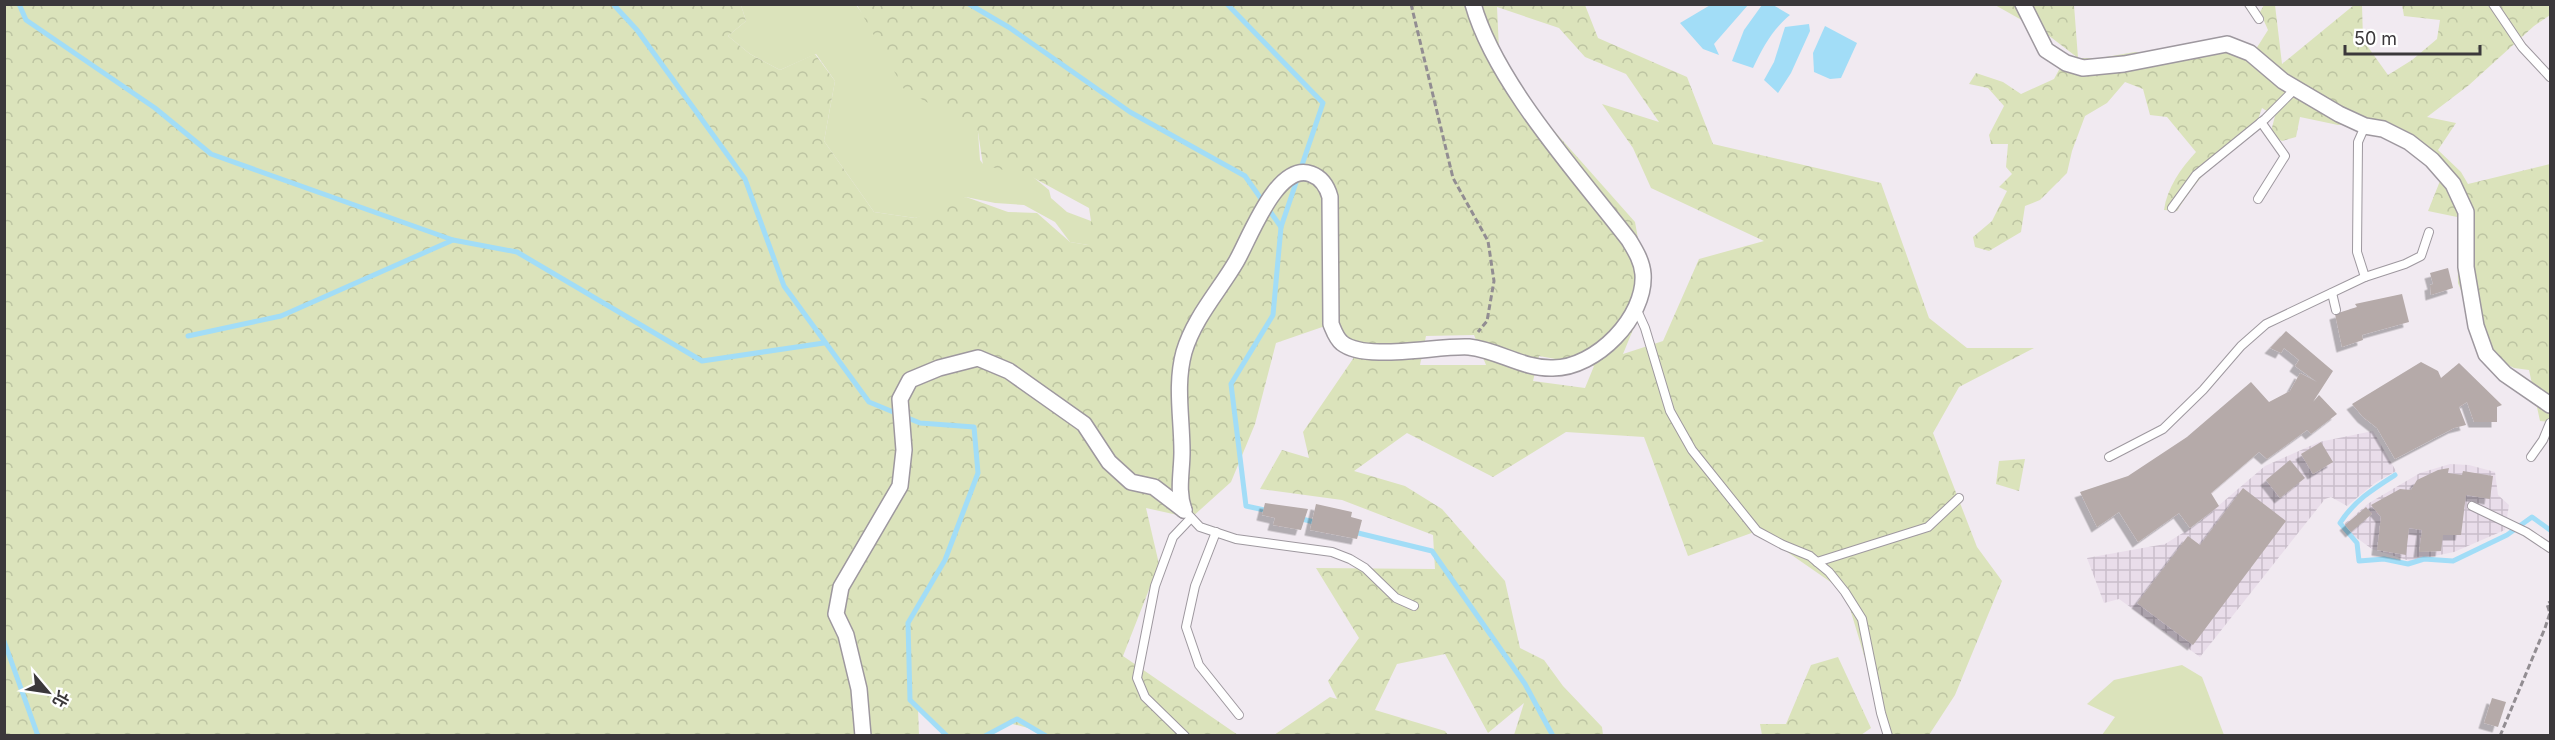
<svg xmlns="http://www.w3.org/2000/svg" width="2555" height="740" viewBox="0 0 2555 740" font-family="Inter,'Noto Sans TC',sans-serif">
<defs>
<pattern id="industrial-grid" width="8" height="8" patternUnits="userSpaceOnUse" patternTransform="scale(1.5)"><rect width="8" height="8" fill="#e9ddea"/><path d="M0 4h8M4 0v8" fill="none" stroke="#c9beca"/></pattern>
<pattern id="forest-crowns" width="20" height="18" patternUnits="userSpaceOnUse" patternTransform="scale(1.5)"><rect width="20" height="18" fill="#dbe3bb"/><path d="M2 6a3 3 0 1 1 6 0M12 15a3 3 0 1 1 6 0" fill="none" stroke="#bdc4a2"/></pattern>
<filter id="shadow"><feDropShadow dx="-5.5" dy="5.5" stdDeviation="0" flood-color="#0004"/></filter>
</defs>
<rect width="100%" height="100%" fill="#f1eaf1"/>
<g fill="url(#industrial-grid)">
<polygon points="2373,431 2396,471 2375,483 2347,506 2331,497 2325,499 2200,657 2119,599 2104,603 2087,558 2165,544 2197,524 2265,466 2319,442"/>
<polygon points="2450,464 2469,465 2495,472 2498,495 2509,505 2505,530 2454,552 2410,561 2372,549 2354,536 2344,524 2369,503 2420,473"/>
</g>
<g fill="#dbe3bb">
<polygon points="741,5 856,5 884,42 978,132 980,160 983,164 1016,163 1049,190 1051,198 1067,212 1091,221 1096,237 1088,245 1070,242 1055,222 1024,205 995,203 966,197 945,209 915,218 874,212 824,141 835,81 816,54 780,70 750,54 728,36 746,21"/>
<polygon points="2182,665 2202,677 2224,735 2102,735 2115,717 2087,704 2114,680"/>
</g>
<g fill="url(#forest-crowns)" fill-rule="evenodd">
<path d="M4 5H741L746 21 728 36 750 54 780 70 815 54 835 81 824 141 874 212 915 218 966 197 1008 212 1037 213 1070 242 1088 245 1091 221 1089 208 1032 177 983 165 978 132 904 89 857 5H1585L1598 38 1687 77 1713 144 1881 183 1929 318 1967 348H2034L1959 387 1933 433 1977 547 2002 581 1955 695 1929 735H1888L1845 592 1757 531 1688 556 1644 437 1566 432 1493 477 1407 433 1354 471 1405 486 1442 509 1505 581 1520 648 1544 660 1563 686 1602 727 1603 735H1514L1524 703 1488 733 1445 654 1397 664 1375 710 1445 731 1448 735H1274L1330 697 1337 699 1328 681 1359 638 1316 568 1435 569 1433 535 1342 500 1260 489 1282 450 1309 458 1303 432 1359 350 1331 324 1276 343 1255 424 1231 482 1191 518 1146 508 1159 564 1123 656 1238 735H1044L1043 732 1009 723 985 735H947L918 708 919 736 5 735ZM1497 7 1559 28 1585 57 1626 74 1659 122 1602 104 1633 148 1651 188 1764 241 1699 259 1663 341 1623 354 1648 293 1635 222 1500 70ZM1474 335 1486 365H1420L1426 336ZM1539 356 1594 366 1585 388 1533 381Z"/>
<path d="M1995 5H2074L2078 58H2100L2135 52 2169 56 2202 55 2256 49 2268 30 2260 12 2264 5H2275L2282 64 2354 5H2362L2363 40 2388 75 2412 60 2437 39 2440 20 2404 16 2402 5H2550V15L2534 26 2469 85 2427 117 2456 123 2438 150 2461 172 2468 184 2550 164V422L2540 421 2529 370 2514 368 2487 355 2458 283 2457 217 2428 211 2440 181 2421 151 2369 123 2338 125 2300 117 2296 137 2282 141 2270 135 2275 116 2262 108 2253 134C2220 153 2197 179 2177 211L2164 210C2167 188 2181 168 2196 152L2167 117 2150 115 2143 89 2125 82 2107 103 2085 116 2072 151 2067 173 2040 200 2025 206 2021 232 1989 251 1975 247 1973 237 1992 221 2007 191 1999 187 2012 174 2006 167 2008 144H1991L1989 135 2004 106 1988 88 1969 84 1976 73 2003 82 2021 94 2054 79 2060 68 2078 58 2048 35Z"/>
<polygon points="2025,459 2019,491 1996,484 1999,461"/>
<polygon points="1838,657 1871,728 1861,735 1762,735 1760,724 1786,724 1811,665"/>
</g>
<g fill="#a2ddf7">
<polygon points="1712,4 1748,5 1714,44 1719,55 1703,49 1680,23"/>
<path d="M1762 5H1773L1790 15C1772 30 1763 47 1753 68L1732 61 1744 30Z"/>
<polygon points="1809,24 1810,31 1791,73 1778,93 1764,80 1774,62 1785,27"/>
<polygon points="1825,26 1857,43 1841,78 1830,79 1814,72 1813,53"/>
</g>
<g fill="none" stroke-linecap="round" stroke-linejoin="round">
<g stroke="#a2ddf7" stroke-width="5">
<polyline points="19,4 26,20 155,108 211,154 453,240"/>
<polyline points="613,4 637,30 745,179 784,286 869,402 920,423 974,427 978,473 945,560 908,623 910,700 947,736"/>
<polyline points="969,4 1010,28 1130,112 1245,176 1281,227"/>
<polyline points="1227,4 1323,103 1281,227 1273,315 1231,384 1246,506 1269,511"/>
<polyline points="188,336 281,316 453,240 517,252 702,361 824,343"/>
<path d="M2395 475C2373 489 2354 501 2340 523L2357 543 2359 561 2384 559 2408 564 2424 559 2453 561 2507 535 2532 517 2550 530"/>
<polyline points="1298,518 1318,523"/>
<polyline points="1354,532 1432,551 1525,684 1553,736"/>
<polyline points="4,641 38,736"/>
<polyline points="985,736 1017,719 1046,736"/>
</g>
</g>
<g fill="#b5aaa9" filter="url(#shadow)">
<polygon points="2448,268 2453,288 2431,295 2430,285 2433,284 2430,273"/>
<polygon points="2402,294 2409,322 2362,335 2363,340 2342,347 2335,314 2357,307 2355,304"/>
<polygon points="2286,331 2333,371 2313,402 2319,395 2337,414 2311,434 2307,430 2267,459 2259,452 2211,493 2219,506 2190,528 2179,513 2138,542 2119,512 2097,527 2080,492 2128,476 2187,437 2251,382 2269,402 2290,391 2300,373 2317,382 2295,366 2299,360 2284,348 2281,353 2270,348"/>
<polygon points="2421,362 2438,371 2441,378 2459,363 2502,405 2497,407 2497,422 2474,422 2467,402 2459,407 2466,425 2454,428 2395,459 2377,428 2363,417 2352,404"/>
<polygon points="2321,442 2333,462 2313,474 2301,454"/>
<polygon points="2290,460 2305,478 2280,498 2266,480"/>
<polygon points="2449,468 2448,473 2462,475 2463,471 2493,476 2490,499 2466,495 2461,535 2443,535 2441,551 2419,552 2422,530 2409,528 2406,555 2377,550 2381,517 2371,505 2400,489 2411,490 2417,480 2438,470"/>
<polygon points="2243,488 2286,521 2193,645 2137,603 2188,536 2200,545"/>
<polygon points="1265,503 1308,509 1301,530 1273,525 1275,518 1262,515"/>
<polygon points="1316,504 1352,512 1351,517 1362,520 1357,539 1310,530"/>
<polygon points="2366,507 2372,514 2351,532 2345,525"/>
<polygon points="2492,698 2506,702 2498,727 2484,723"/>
</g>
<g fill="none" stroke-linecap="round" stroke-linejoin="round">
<g stroke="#9e989f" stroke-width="10">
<g id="service">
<polyline points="2249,4 2259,19"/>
<polyline points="2493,4 2522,47 2550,77"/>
<polyline points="2365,126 2358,142 2357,252 2365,277 2405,264 2421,256 2429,232"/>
<polyline points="2258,199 2285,156 2261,122"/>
<polyline points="2172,208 2196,175 2265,119 2296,88"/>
<polyline points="2332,293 2336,310"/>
<polyline points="1636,308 1645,328 1670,411 1692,450 1757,531 1783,545 1810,556 1817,562 1829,572 1845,592 1862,619 1881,713 1888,736"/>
<polyline points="2109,457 2163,429 2203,390 2241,346 2266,324 2365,277"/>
<polyline points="2531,457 2543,440 2550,423"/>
<polyline points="2472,506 2526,532 2550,548"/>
<polyline points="1184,510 1200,527 1236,539 1332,552 1350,559 1365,568 1396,598 1414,606"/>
<polyline points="1216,532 1195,586 1186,627 1199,665 1239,715"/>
<polyline points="1817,562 1928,527 1959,498"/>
<polyline points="1185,736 1145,697 1137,678 1155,586 1173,537 1191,518"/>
</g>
</g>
<g stroke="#9e989f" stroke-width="18">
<g id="minor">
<polyline points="2023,4 2046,50 2066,63 2083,68 2124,64 2227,44 2250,53 2283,81 2339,114 2365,126 2383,129 2409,142 2432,160 2453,184 2466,212 2466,267 2476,326 2486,354 2505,374 2550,405"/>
<path d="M1184 510C1177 491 1182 472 1182 452 1182 418 1175 385 1184 352 1194 318 1219 291 1236 262 1249 240 1277 161 1311 174 1322 178 1327 186 1330 197L1331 324C1334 331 1336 338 1342 343 1366 362 1438 345 1469 347 1498 350 1523 369 1553 368 1596 368 1646 317 1643 274 1642 261 1635 250 1629 240 1579 175 1495 83 1473 4"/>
<polyline points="863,736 859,689 846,635 836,614 841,587 900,486 904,450 900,399 910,380 939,368 978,358 1009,371 1084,424 1109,462 1131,482 1154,487 1184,510"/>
</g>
</g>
<g stroke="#928d92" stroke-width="3" stroke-dasharray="6 3" stroke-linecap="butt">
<polyline points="1411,4 1453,178 1488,241 1494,281 1487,321 1478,332"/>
<polyline points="2500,736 2545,628 2550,613 2547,604 2550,602"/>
</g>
<use href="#service" stroke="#fff" stroke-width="8"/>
<use href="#minor" stroke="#fff" stroke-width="15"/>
</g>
<rect width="2555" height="740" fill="none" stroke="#3b383b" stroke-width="12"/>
<g transform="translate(48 692) rotate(119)" stroke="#ffffff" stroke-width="4.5" paint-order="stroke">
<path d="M0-4.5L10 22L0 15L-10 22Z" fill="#3b383b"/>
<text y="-9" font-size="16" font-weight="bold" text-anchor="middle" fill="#3b383b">北</text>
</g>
<path d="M2345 45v9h135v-9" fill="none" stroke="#3b383b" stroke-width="3"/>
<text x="2354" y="45" font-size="18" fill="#3b383b" stroke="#ffffff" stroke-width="4.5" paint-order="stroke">50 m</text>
</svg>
